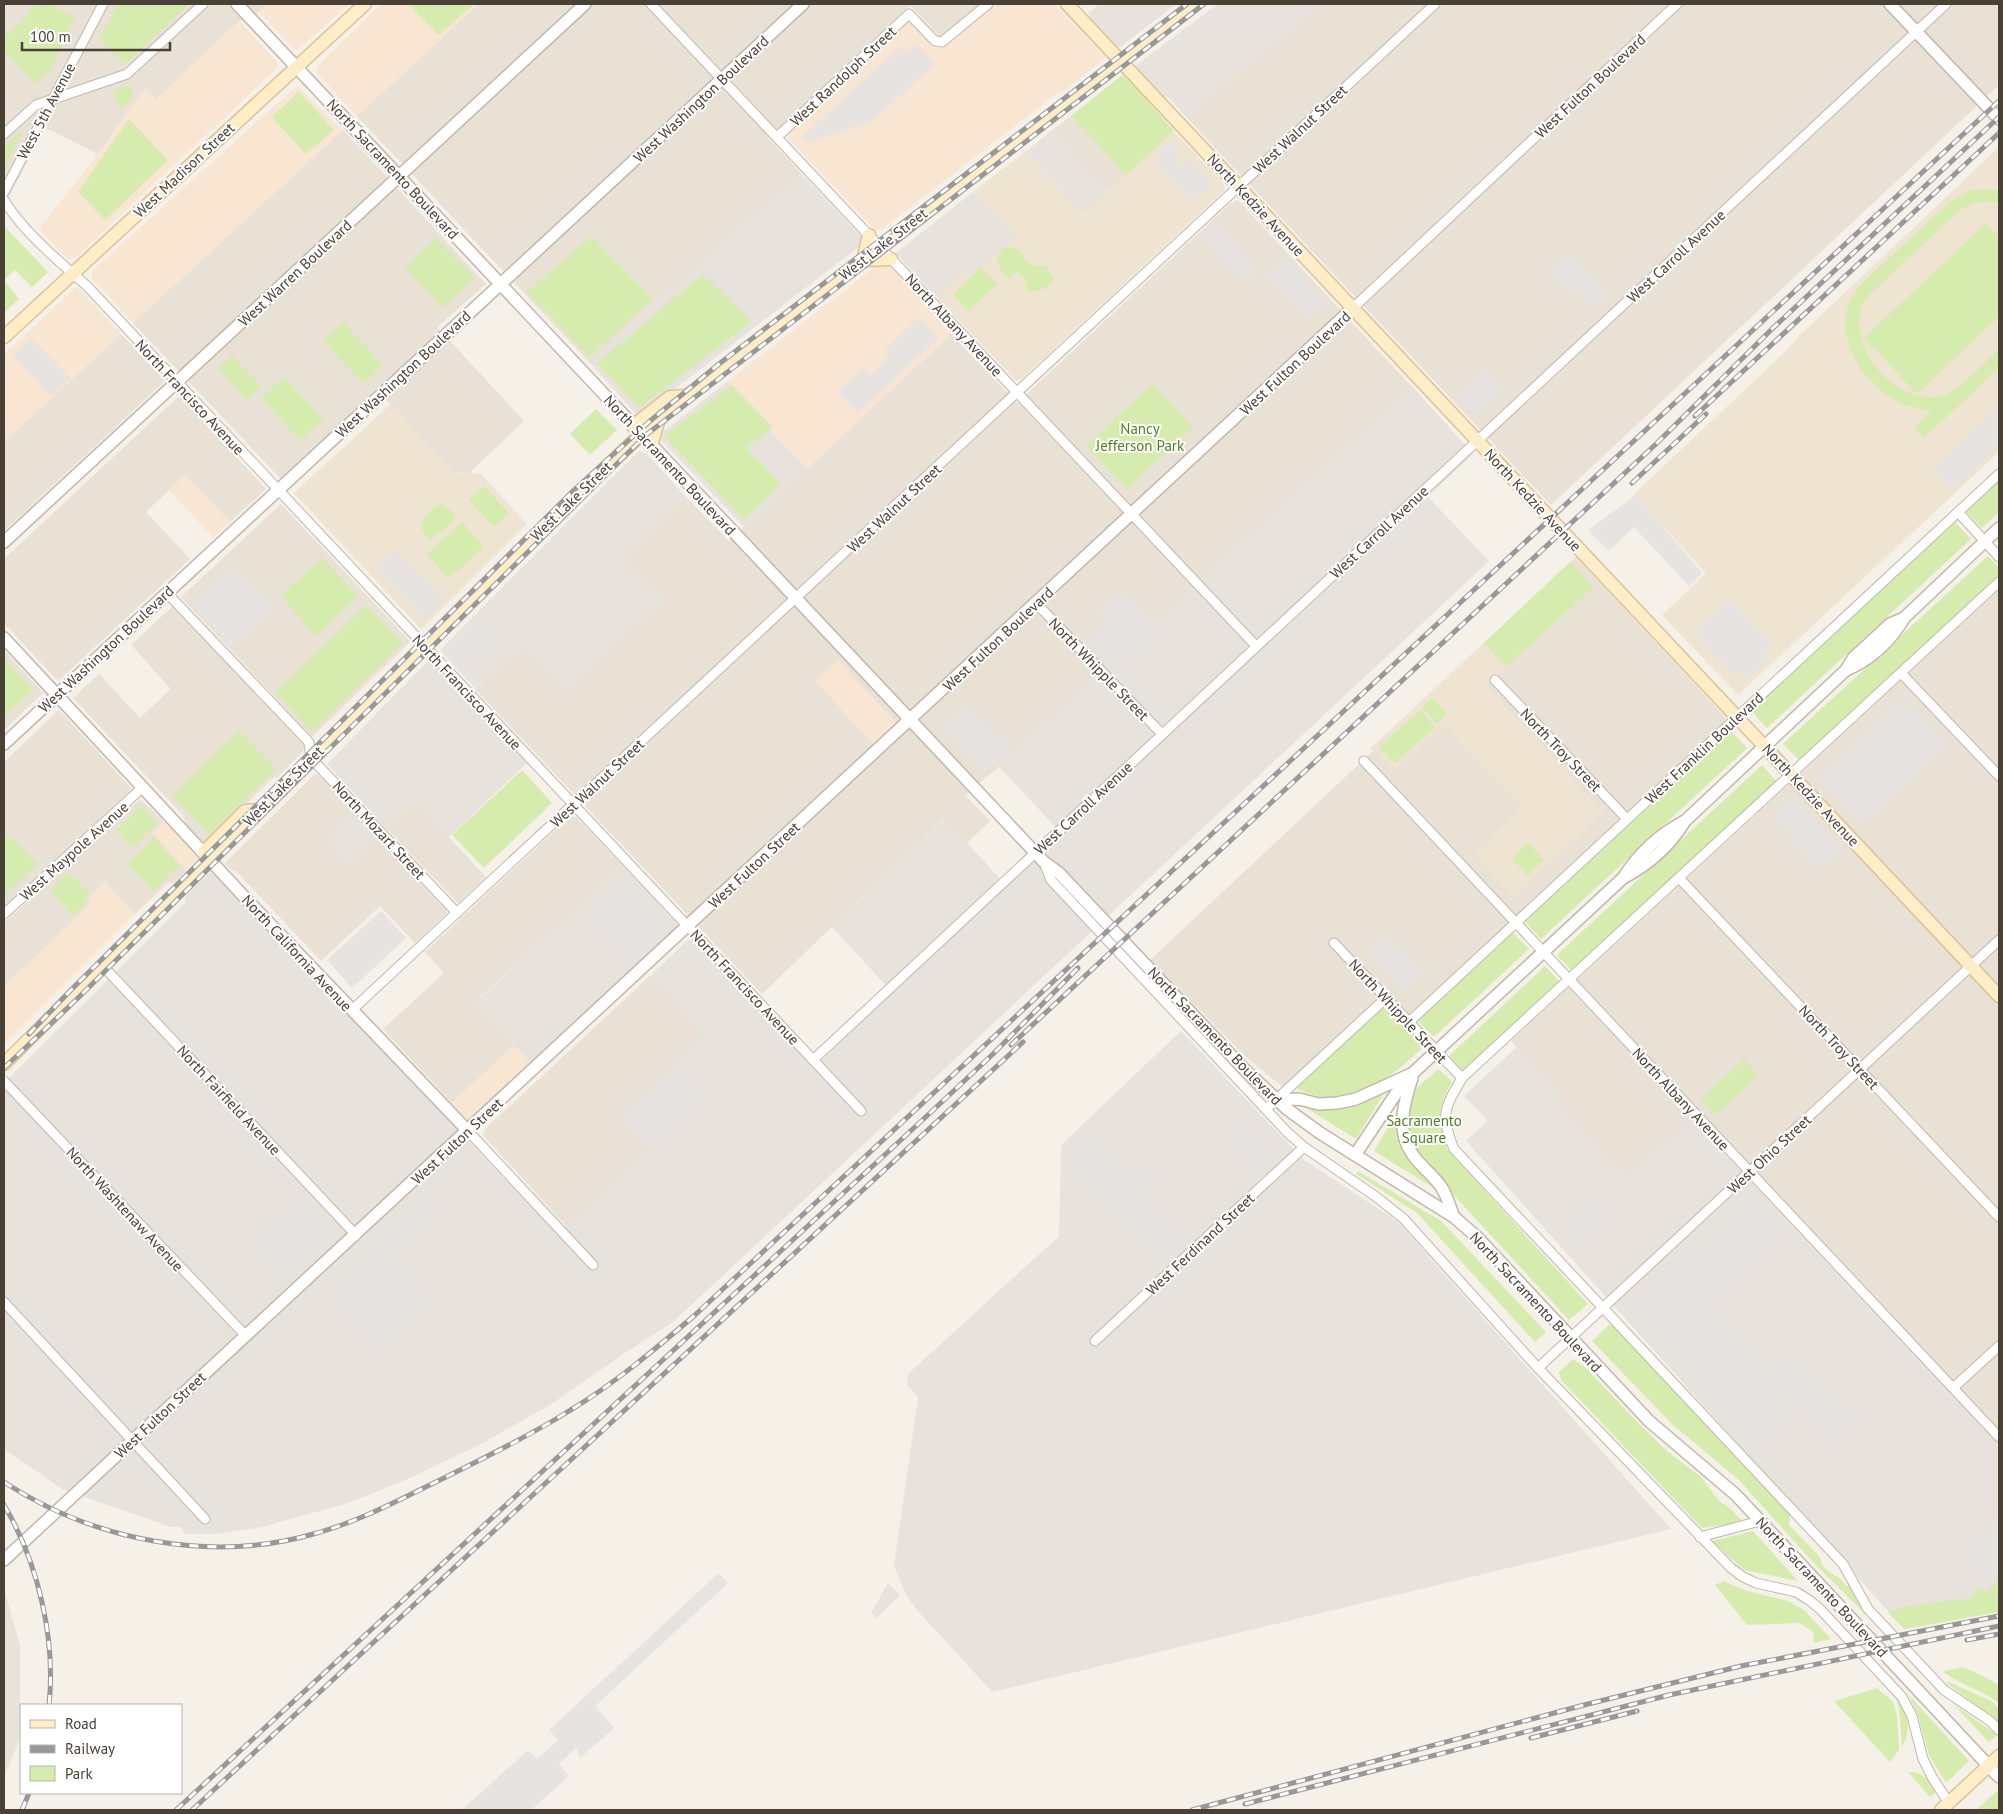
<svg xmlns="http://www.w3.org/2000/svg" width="2003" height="1814" viewBox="0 0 2003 1814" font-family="'PT Sans',sans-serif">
<rect width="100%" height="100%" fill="#f5f0e8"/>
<g fill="#e9e1d6">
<polygon points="4,4 267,4 251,19 247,15 156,100 145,89 98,154 50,130 44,129 4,207"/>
<polygon points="479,4 980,4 941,38 910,5 768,138 801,173 591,364 357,116"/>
<polygon points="1320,4 1999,4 1999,85 1551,505 1188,119"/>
<polygon points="1071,116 1126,175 1108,191 1051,131"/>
<polygon points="343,130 486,284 437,327 524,421 469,473 454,472 377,390 282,480 133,323"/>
<polygon points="1238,200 1411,386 999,767 965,795 990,821 967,843 944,819 762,994 475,689 522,645 567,692 664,601 625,558 686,497 729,541 951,334 1017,403 1231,203"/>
<polygon points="121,334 165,381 4,531 4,442"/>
<polygon points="179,396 266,489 230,522 185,475 146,512 190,559 58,681 4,623 4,559"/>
<polygon points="281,504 409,640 409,643 312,737 181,597"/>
<polygon points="1576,557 1729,721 1410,1017 1389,994 1283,1087 1247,1058 1150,960 1373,751 1371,748"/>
<polygon points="1999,590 1999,1447 1693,1119 1627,1177 1554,1100 1561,1094 1511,1041"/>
<polygon points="173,606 216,648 305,746 305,749 277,777 273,778 207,843 204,843 185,823 183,815 73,698 99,674 140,718 171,689 131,645"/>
<polygon points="4,650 43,693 4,730"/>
<polygon points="59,710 132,789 4,907 4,762"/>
<polygon points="315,774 319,775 353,811 324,840 348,864 377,837 446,910 447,913 415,943 380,906 321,961 237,872 232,870 225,863"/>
<polygon points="140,799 164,822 152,833 186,871 173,883 167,884 135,914 104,882 92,895 87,908 4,986 4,923"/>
<polygon points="415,801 486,877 458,903 386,828"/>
<polygon points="572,817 576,817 624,867 474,1003 514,1045 452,1103 383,1029 444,973 425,952 567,819"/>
<polygon points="651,975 705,1032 706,1094 566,1226 483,1135 485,1129"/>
</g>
<g fill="#f8e5d2">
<polygon points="267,4 349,4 298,49 294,49 259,12"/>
<polygon points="381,4 479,4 357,116 316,71 317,67"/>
<polygon points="996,4 1054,4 1105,57 1104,59 1061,93 1056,94 882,229 876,231 788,138 787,135 907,22 912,23 933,46 936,48 944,48"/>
<polygon points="239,21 278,63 278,67 77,256 71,259 68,259 39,229 95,158 146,88 156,99"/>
<polygon points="297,86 343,130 133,323 92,278 92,271"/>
<polygon points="886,262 951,334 808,468 770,430 773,427 728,381 879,264"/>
<polygon points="77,287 121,334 4,442 4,354"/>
<polygon points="185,475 230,522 213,537 169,490"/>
<polygon points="838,660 895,721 896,724 873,744 815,681"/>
<polygon points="164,822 172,827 198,856 198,859 186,871 152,833"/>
<polygon points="104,881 135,914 4,1045 4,986 87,908 92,895"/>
<polygon points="514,1045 531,1063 470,1119 467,1119 452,1103"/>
</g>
<g fill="#e8e2dd">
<polygon points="1100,4 1176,4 1119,48 1092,21 1088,13"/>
<polygon points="1218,4 1322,4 1188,119 1168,97 1161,96 1135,66"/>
<polygon points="1051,131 1108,191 1083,213 1025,152"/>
<polygon points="801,173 864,239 861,245 641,415 637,415 591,364"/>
<polygon points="974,191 1017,236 968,278 963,273 936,297 896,253"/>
<polygon points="728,381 773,427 770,430 808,468 744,527 659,438 660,434"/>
<polygon points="1411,385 1473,454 1428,497 1489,561 673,1322 625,1353 550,1405 479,1445 403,1481 348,1503 262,1527 215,1534 186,1534 180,1527 171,1527 62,1489 4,1449 4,1083 186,902 185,896 210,872 217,877 557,1234 706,1094 675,1061 705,1032 651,975 688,940 693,940 814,1068 892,992 832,927 945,819 1005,884 1061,833 999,767"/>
<polygon points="639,451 646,453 686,497 625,558 665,601 567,692 522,645 475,688 440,650"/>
<polygon points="428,661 432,662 527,763 449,837 415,801 386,828 327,764"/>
<polygon points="353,811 377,837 347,864 323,839"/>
<polygon points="624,867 677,924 677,927 531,1063 474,1004"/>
<polygon points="1181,1031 1304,1160 1397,1221 1671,1529 992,1692 918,1611 906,1595 894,1565 918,1397 907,1385 908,1374 1059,1236 1061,1145"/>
<polygon points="1517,1047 1561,1094 1555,1100 1627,1177 1692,1119 1999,1447 1999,1612 1904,1629 1466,1141 1488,1121 1464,1096"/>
<polygon points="888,1583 900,1595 877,1618 871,1613"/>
<polygon points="4,1588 20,1646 20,1738 4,1778"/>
</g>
<g fill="#efe4d1">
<polygon points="1174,131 1223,183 1225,190 1022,379 1016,380 936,297 963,272 968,277 1017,236 974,191 1025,152 1083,213"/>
<polygon points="1999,147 1999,452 1738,695 1662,615 1706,573 1634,494 1786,351 1800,335"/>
<polygon points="391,404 454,472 481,474 527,524 423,628 420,628 294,493"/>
<polygon points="1484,643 1506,667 1486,685 1604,813 1513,897 1473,853 1522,807 1444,725 1394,771 1371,748"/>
</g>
<g fill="#d6ecae">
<polygon points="35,4 49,4 75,18 50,71 36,84 4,51 4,38 23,20"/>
<polygon points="118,4 189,4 125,64 99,39"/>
<polygon points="408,4 474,4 439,35"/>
<polygon points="1122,75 1148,100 1150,104 1174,131 1126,175 1071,116"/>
<path d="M130 85C135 97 131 102 120 109L113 91Z"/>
<polygon points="299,92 334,130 306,154 272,117"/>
<polygon points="129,119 168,160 105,220 78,192"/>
<polygon points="21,130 23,131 4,169 4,147"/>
<path d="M1986 189 1999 191V203C1984 199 1971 203 1958 212L1869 295C1865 301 1861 306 1860 312 1852 353 1897 405 1939 396 1961 392 1983 363 1999 349V368L1924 438 1915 427 1931 411C1918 409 1907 407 1895 400 1867 385 1841 348 1846 315 1847 303 1854 293 1861 284L1951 201 1972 190Z"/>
<polygon points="1986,223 1999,237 1999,317 1917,394 1864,338"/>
<polygon points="4,226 48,272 32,287 15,270 4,280"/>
<polygon points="591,236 653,299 589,357 527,292"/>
<polygon points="436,238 475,278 443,308 405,268"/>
<path d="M1007 247C1022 246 1023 259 1032 266L1045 265 1048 267V272L1054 277C1050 289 1037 294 1026 290 1027 282 1025 275 1018 272L1012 274 1010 278C998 272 991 252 1007 247Z"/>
<polygon points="981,267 997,284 968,311 953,294"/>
<polygon points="702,274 751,322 639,408 597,364"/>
<polygon points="4,280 19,299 4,313"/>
<polygon points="343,322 383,365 363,383 323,341"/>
<polygon points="232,355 261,386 246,400 218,368"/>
<polygon points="284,377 324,420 300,440 261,398"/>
<polygon points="1152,384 1193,427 1127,489 1086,446"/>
<polygon points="732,385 773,427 746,448 781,484 744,520 664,436"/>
<polygon points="596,409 617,430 590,455 570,434"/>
<polygon points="1999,481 1999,512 1982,528 1966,512"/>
<polygon points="484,486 509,513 494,527 469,500"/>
<path d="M443 503 457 517 430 541 421 528C423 517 432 507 443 503Z"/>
<polygon points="462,522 484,547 448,579 427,554"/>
<polygon points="1955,522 1971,539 1767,728 1751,711"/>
<polygon points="1988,556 1999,568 1999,575 1799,760 1783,744"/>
<polygon points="322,558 358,596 316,637 281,595"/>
<polygon points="1570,562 1594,587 1506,667 1484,643"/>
<polygon points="366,605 402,643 312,732 275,692"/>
<polygon points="4,658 33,690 4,717"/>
<polygon points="1433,698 1447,714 1437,724 1422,708"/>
<polygon points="1420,710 1435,727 1395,763 1379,747"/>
<polygon points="239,730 276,769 209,834 172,795"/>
<polygon points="1731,731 1747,748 1541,939 1525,922"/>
<polygon points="1762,765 1777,782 1572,971 1557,955"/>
<polygon points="522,770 552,803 484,868 452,835"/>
<polygon points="141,806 157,823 133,848 116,830"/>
<polygon points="6,837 15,840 38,864 4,895 4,839"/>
<polygon points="154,837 180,865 153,891 128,864"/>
<polygon points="1528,843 1544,860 1528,876 1512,859"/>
<polygon points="69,873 89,893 84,906 73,916 50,890"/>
<polygon points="1512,932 1529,949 1434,1037 1418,1021"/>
<polygon points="1545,966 1560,982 1464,1071 1449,1056"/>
<path d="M1384 1007 1418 1041 1421 1049C1386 1082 1345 1114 1296 1088Z"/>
<polygon points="1744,1059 1758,1075 1716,1115 1701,1099"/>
<path d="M1438 1069 1452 1081C1436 1112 1438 1117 1447 1149L1588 1304 1569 1320 1440 1180 1414 1148 1407 1129 1409 1104 1417 1088Z"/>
<polygon points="1386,1090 1356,1139 1308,1109 1327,1108"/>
<polygon points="1398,1111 1400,1140 1440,1192 1374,1151"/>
<polygon points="1358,1171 1441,1221 1546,1332 1535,1342 1417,1213 1356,1174"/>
<path d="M1611 1323 1790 1514 1789 1525 1820 1557C1821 1569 1830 1572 1838 1577 1841 1578 1844 1583 1846 1586L1850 1584 1866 1615 1812 1561 1739 1480 1673 1425 1592 1341Z"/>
<polygon points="1573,1359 1586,1368 1639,1424 1667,1451 1701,1477 1719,1501 1730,1508 1743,1522 1702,1528 1561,1380 1559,1372"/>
<polygon points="1753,1531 1798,1581 1744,1570 1712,1541"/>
<polygon points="1999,1579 1999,1612 1904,1629 1888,1612 1907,1606 1972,1598 1976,1588 1986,1592"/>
<polygon points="1723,1581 1747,1591 1788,1601 1804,1610 1831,1639 1814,1643 1813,1632 1800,1623 1747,1625 1715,1585"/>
<path d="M1963 1667 1985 1677 1999 1686V1703C1982 1690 1960 1685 1942 1671Z"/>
<polygon points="1945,1682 1949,1682 1991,1701 1999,1709 1999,1722"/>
<polygon points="1877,1688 1893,1702 1897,1715 1899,1750 1890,1762 1834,1701"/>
<polygon points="1908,1694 1969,1761 1946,1783 1929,1755 1918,1715"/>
<path d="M1896 1699C1909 1715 1912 1729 1902 1747L1899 1708Z"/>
<polygon points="1952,1703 1997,1735 1989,1742"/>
<path d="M1908 1772C1923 1771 1928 1780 1936 1792L1930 1797Z"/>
<polygon points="1997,1791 1999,1794 1999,1810 1976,1810"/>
</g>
<g fill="#e6e3e0">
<polygon points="917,44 935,64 871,122 808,142 803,136 901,46 907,53"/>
<polygon points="1168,141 1180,154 1173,160 1179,167 1189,159 1212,183 1192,202 1156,164 1162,158 1157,152"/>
<polygon points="1217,225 1259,269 1244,283 1202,239"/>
<polygon points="1568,255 1608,296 1595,307 1576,287 1570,293 1550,272"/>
<polygon points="1285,257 1326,302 1308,319 1267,274"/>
<polygon points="919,317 938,338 858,413 838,392 864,368 870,375 889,357 884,351"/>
<polygon points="31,338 70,378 51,396 13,355"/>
<polygon points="1487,370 1504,388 1475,415 1458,397"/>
<polygon points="1999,406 1999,446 1953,490 1933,469"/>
<polygon points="1636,495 1702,573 1689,586 1634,527 1609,551 1588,530"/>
<polygon points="396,549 445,600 425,620 376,568"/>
<polygon points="234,566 271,604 272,609 231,646 192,605"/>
<polygon points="1124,590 1155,624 1148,631 1153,637 1142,647 1137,642 1111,666 1088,641 1107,623 1099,613"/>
<polygon points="1729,600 1771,644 1763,651 1769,657 1747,678 1741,672 1736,677 1694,632"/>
<polygon points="468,622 479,633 482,630 491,640 463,666 444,646"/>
<polygon points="1904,698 1947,745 1862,824 1818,777"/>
<polygon points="966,707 970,708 1007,744 1007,755 1001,760 996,760 995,763 990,764 991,767 984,773 943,730 945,725"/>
<polygon points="1793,798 1841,849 1820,868 1773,817"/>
<polygon points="620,879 664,926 629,959 585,912"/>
<polygon points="381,911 406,938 352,988 327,960"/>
<polygon points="1390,936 1425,974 1405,992 1367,951 1381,938 1384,942"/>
<polygon points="675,1066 703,1095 648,1146 620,1117"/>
<polygon points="1243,1120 1276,1156 1262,1169 1228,1133"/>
<polygon points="1085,1136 1123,1178 1140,1163 1152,1176 1141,1186 1135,1179 1131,1183 1185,1241 1164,1261 1064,1156"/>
<polygon points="1751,1195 1786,1232 1708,1308 1770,1373 1788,1357 1835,1407 1839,1404 1846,1412 1854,1419 1833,1439 1787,1391 1777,1400 1789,1413 1758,1443 1631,1308"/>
<polygon points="426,1197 438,1211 389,1256 428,1299 379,1345 327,1288"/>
<polygon points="298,1198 332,1234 287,1275 253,1239"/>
<polygon points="1589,1200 1605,1217 1577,1243 1561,1226"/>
<polygon points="1999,1515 1999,1576 1976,1570 1960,1553"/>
<polygon points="719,1573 728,1583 595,1706 614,1728 580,1758 577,1747 559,1764 569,1776 531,1810 462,1810 528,1750 537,1759 558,1740 549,1730"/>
</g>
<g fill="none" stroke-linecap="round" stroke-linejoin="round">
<g stroke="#c1b7aa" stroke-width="11">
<g id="minor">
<polyline points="651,4 1256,646"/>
<polyline points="4,134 36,105 127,74 203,4"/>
<polyline points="777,137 909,14 935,41 942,42 988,4"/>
<polyline points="4,192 103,4"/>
<path d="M4 200C23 232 60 262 88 287L861 1111"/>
<polyline points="1353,308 1677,4"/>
<polyline points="1958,512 1999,557"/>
<path d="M1999 582 1462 1078C1444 1109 1440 1115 1454 1149L1843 1564 1868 1609 1944 1690 1990 1721 1999 1730"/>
<polyline points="167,593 307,740 309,743 311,758 457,913"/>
<polyline points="1036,603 1162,734"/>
<polyline points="1901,673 1999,776"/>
<polyline points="1495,680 1627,819"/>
<polyline points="1364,761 1999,1437"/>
<polyline points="1044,862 1051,880 1288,1133 1304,1147 1375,1196 1403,1218 1538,1368 1731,1568 1743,1577 1756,1583 1796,1592 1809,1600 1820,1609 1902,1697 1912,1716 1923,1759 1932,1777 1949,1803"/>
<polyline points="1679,878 1999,1217"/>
<polyline points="4,914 143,787"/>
<polyline points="1334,943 1462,1078"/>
<polyline points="103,966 356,1235"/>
<polyline points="352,1010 1435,4"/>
<polyline points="1409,1022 1999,474"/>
<polyline points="813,1060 1946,4"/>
<polyline points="4,1081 246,1336"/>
<polyline points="1266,1109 1386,998"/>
<polyline points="468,1131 593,1265"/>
<polyline points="4,1302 205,1519"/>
<polyline points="1095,1341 1304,1147"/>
<polyline points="1538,1368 1999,940"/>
<polyline points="1953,1388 1999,1346"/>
<polyline points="1700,1537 1760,1521"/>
</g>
</g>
<g stroke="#c1b7aa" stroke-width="14">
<g id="tertiary">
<polyline points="237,4 1044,862 1059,873 1245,1070 1287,1109 1320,1133 1454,1217 1478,1238 1649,1421 1736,1495 1999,1777"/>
<polyline points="1890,4 1999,119"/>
<polyline points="4,542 585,4"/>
<polyline points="4,638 249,902 468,1131"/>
<path d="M1846 670C1869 661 1892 640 1904 618L1999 528"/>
<polyline points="4,744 803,4"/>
<path d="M1625 877C1649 864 1671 844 1685 821"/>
<path d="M1412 1078C1403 1106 1395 1134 1416 1159 1424 1169 1435 1177 1442 1188 1447 1196 1450 1207 1454 1217"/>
<polyline points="1276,1100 1299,1099 1319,1104 1337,1103 1356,1099 1411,1074"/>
<path d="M1355 1155 1397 1092 1414 1072 1623 878C1638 855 1660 834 1685 821L1846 670 1854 657 1863 649 1890 624 1904 618"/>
<polyline points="4,1560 1353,308"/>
</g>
</g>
<g stroke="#dbc397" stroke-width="15">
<g id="secondary">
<polyline points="1067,4 1999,996"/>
<polyline points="869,235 863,260 891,259"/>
<polyline points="4,337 365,4"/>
<polyline points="633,426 670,397 686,396"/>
<polyline points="651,445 659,419"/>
<polyline points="204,852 245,811 260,810"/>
<polyline points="4,1064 577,495 651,425 715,374 1196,4"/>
<polyline points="1941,1810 1999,1756"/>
</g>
</g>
<use href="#minor" stroke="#fff" stroke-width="9"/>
<use href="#tertiary" stroke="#fff" stroke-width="11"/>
<use href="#secondary" stroke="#ffedc8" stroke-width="12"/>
<g stroke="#989898" stroke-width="5">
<g id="rail">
<polyline points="1695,416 1999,133"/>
<polyline points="1632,483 1706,414"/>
<polyline points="29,1034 70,991 573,491 650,421 719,364 1187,4"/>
<polyline points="1011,1045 1656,444 1773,328 1999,117"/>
<polyline points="4,1068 77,999 646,435 1204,4"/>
<path d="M4 1482C94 1541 213 1564 317 1533 363 1520 407 1496 450 1475 490 1455 531 1435 569 1411 614 1384 654 1350 694 1316L1999 101"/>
<path d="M4 1505C38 1562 56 1639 49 1705"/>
<polyline points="1967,1640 1999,1634"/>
<polyline points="1531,1738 1637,1711"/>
<polyline points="1245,1804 1669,1695 1999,1626"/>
<polyline points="22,1810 29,1793"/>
<polyline points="176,1810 930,1113 993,1054 1078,968"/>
<polyline points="192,1810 1023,1042"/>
<polyline points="1192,1810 1584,1705 1741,1666 1999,1616"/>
</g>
</g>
<use href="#rail" stroke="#fff" stroke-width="3" stroke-dasharray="9" stroke-linecap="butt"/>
</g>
<g text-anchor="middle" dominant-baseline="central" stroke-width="4" stroke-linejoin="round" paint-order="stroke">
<g font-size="15" fill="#494036" stroke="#fff">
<text transform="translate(843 76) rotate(-43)">West Randolph Street</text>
<text transform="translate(1590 86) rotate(-43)">West Fulton Boulevard</text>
<text transform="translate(701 99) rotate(-43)">West Washington Boulevard</text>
<text transform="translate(46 111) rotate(-62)">West 5th Avenue</text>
<text transform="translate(1300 129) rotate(-43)">West Walnut Street</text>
<text transform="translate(393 169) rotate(47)">North Sacramento Boulevard</text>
<text transform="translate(184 170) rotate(-43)">West Madison Street</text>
<text transform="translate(1256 205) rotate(47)">North Kedzie Avenue</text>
<text transform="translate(883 244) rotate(-38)">West Lake Street</text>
<text transform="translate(1676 256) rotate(-43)">West Carroll Avenue</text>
<text transform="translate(295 273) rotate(-43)">West Warren Boulevard</text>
<text transform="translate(954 325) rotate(47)">North Albany Avenue</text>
<text transform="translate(1295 363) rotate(-43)">West Fulton Boulevard</text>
<text transform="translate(403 374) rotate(-43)">West Washington Boulevard</text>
<text transform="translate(190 397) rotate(47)">North Francisco Avenue</text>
<text transform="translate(670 465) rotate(47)">North Sacramento Boulevard</text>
<text transform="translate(1533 500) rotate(47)">North Kedzie Avenue</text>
<text transform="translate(571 501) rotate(-44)">West Lake Street</text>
<text transform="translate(894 508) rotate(-43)">West Walnut Street</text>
<text transform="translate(1379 532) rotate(-43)">West Carroll Avenue</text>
<text transform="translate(998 639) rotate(-43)">West Fulton Boulevard</text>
<text transform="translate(106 649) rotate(-43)">West Washington Boulevard</text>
<text transform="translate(1099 669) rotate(46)">North Whipple Street</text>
<text transform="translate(467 692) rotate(47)">North Francisco Avenue</text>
<text transform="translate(1704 748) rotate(-43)">West Franklin Boulevard</text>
<text transform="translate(1561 750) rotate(46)">North Troy Street</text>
<text transform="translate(597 783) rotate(-43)">West Walnut Street</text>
<text transform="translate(283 786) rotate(-45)">West Lake Street</text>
<text transform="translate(1811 795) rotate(47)">North Kedzie Avenue</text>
<text transform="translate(1083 808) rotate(-43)">West Carroll Avenue</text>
<text transform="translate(379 830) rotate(47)">North Mozart Street</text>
<text transform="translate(74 851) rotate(-42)">West Maypole Avenue</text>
<text transform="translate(754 865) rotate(-43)">West Fulton Street</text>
<text transform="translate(297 953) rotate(47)">North California Avenue</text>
<text transform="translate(745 987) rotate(47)">North Francisco Avenue</text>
<text transform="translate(1398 1011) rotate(47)">North Whipple Street</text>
<text transform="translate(1215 1036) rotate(46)">North Sacramento Boulevard</text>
<text transform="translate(1839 1047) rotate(47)">North Troy Street</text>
<text transform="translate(1681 1099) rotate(47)">North Albany Avenue</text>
<text transform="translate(229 1100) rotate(47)">North Fairfield Avenue</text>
<text transform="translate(457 1141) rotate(-43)">West Fulton Street</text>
<text transform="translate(1769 1154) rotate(-43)">West Ohio Street</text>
<text transform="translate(125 1209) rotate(47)">North Washtenaw Avenue</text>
<text transform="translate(1200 1244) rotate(-43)">West Ferdinand Street</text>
<text transform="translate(1536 1302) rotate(47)">North Sacramento Boulevard</text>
<text transform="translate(160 1415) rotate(-43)">West Fulton Street</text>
<text transform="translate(1822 1587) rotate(47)">North Sacramento Boulevard</text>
</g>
<g font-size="15" fill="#4f8024" stroke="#fff">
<text x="1140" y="428">Nancy<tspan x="1140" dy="17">Jefferson Park</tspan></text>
<text x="1424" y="1120">Sacramento<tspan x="1424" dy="17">Square</tspan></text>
</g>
</g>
<rect width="2003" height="1814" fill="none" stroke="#494036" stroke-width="10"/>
<rect x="20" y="1704" width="162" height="90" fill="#ffffff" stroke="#b6b3af"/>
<rect x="30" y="1720" width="25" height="8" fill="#ffedc8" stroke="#b6b3af"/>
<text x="65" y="1729" font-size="15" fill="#494036">Road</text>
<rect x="30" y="1745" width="25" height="8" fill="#989898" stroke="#b6b3af"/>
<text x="65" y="1754" font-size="15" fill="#494036">Railway</text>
<rect x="30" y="1766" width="25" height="15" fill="#d6ecae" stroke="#b6b3af"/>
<text x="65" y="1779" font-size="15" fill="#494036">Park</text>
<path d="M22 42v8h148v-8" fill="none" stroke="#494036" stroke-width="2.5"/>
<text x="30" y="42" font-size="15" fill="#494036" stroke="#ffffff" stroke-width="4" paint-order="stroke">100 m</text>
</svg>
